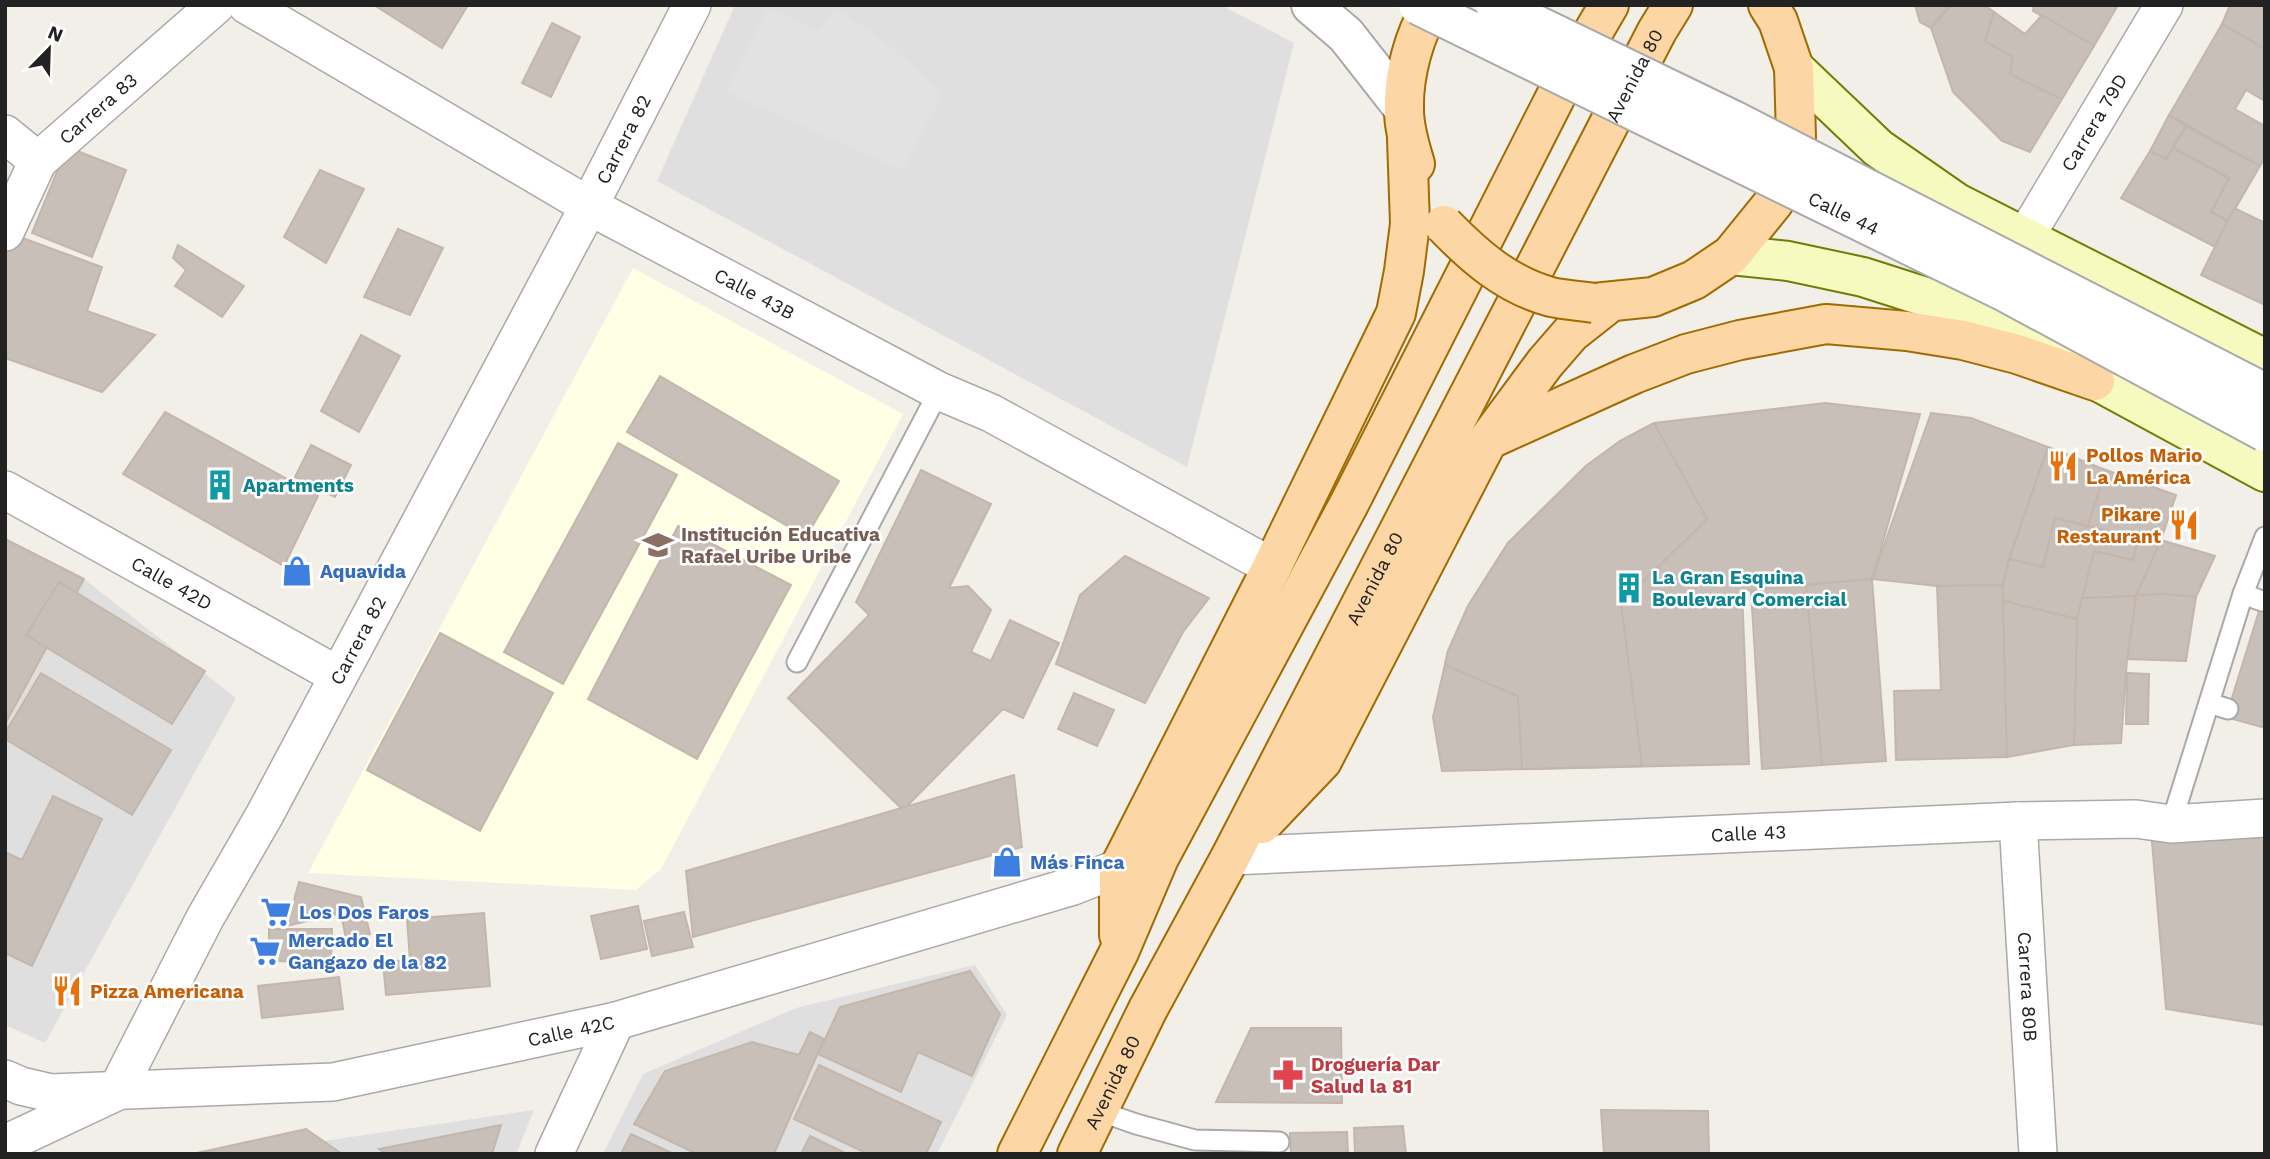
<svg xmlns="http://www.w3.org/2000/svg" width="2270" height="1159" viewBox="0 0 2270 1159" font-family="'Work Sans',sans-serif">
<rect width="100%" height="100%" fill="#f2efe9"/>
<g fill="#e0dfdf">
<polygon points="735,5 1221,5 1294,43 1187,467 657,181"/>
<polygon points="84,579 236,698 45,1043 5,1025 5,724"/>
<polygon points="975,965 1007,1015 937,1154 603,1154 643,1074 796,1008"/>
<polygon points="534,1110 516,1154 235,1154"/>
</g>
<polygon fill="#ffffe5" points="633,268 903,414 661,869 636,890 308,873"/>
<polygon fill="#e2e2e2" points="767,8 818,30 836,9 883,40 943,93 902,170 726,92"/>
<g fill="#c7bfb8" stroke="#c4b6ab" stroke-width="2">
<polygon points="374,5 468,5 442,48"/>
<polygon points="1915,5 1949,5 1931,28 1920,22"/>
<polygon points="1951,5 1984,5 1994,12 1985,41 2013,57 2010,74 2062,99 2030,152 2002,141 1953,92 1931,28"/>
<polygon points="2034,5 2118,5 2094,46 2033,11"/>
<polygon points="2230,5 2265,5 2265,49 2222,24"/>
<polygon points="1994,12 2025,34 2042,15 2094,46 2062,99 2010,74 2013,57 1985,41"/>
<polygon points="552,23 580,37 551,97 522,83"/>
<polygon points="2222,24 2265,49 2265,101 2246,90 2235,109 2265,126 2265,157 2260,166 2169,115"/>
<polygon points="2169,115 2186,126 2166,159 2150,151"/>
<polygon points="2186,126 2260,166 2228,221 2211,212 2229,178 2173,148"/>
<polygon points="67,147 126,170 92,257 32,233"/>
<polygon points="2173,148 2229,178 2211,212 2228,221 2215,247 2121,198 2150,151 2166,159"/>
<polygon points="320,170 364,189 326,263 284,237"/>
<polygon points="2234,208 2265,223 2265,305 2201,275"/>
<polygon points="398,229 443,248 410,315 364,297"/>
<polygon points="6,232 102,267 87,311 155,335 102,392 5,358"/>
<polygon points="178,245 244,286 222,317 175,286 186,270 173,258"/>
<polygon points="361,335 400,356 359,432 321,411"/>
<polygon points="660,376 839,481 806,537 627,432"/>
<polygon points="1825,403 1920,414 1872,579 1742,591 1749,764 1442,771 1433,717 1448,651 1468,606 1508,543 1586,466 1620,441 1654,423"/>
<polygon points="165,412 318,496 284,566 123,474"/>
<polygon points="1931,413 1971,418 2048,447 2009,559 2003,585 1937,586 1872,579"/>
<polygon points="1654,423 1707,519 1621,603 1642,766 1522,769 1518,696 1445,665 1448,651 1468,606 1508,543 1586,466 1620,441"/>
<polygon points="618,443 677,475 563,684 504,652"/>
<polygon points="311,445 351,465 335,497 295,477"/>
<polygon points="2048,447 2106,470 2088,526 2055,518 2043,567 2009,559"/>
<polygon points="921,470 991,504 949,588 968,586 991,610 971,652 991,661 1010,620 1059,643 1023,718 1003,709 903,810 788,698 869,615 856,602"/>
<polygon points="2106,470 2176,495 2161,540 2136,596 2082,598 2094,551 2133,560 2138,539 2088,526"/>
<polygon points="2055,518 2138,539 2133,560 2094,551 2077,619 2003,601 2003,585 2009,559 2043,567"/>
<polygon points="678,526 791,585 697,759 588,699"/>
<polygon points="5,539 84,579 5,724"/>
<polygon points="2161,540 2215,556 2196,597 2161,594 2136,596"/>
<polygon points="1125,556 1209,598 1183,632 1145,703 1056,664 1080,595"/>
<polygon points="1872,579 1886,761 1822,765 1806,585"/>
<polygon points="59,582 205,671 172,724 26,635"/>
<polygon points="1806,585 1822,765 1762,769 1751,591"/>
<polygon points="2003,585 2007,757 1896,760 1894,691 1941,690 1937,586"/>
<polygon points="2265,592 2265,728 2226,717"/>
<polygon points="2161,594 2196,597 2186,661 2127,659 2136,596"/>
<polygon points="2136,596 2127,659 2121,743 2074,745 2077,619 2082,598"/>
<polygon points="2003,601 2077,619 2074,745 2007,757"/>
<polygon points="440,633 553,693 480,831 367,770"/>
<polygon points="41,673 171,750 132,815 5,739 5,733"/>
<polygon points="2127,673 2149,674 2148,724 2126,724"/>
<polygon points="1074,693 1114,710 1097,746 1058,729"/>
<polygon points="1014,775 1022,847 693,937 686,871"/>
<polygon points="53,796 102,819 32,966 5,953 5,852 22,860"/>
<polygon points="2265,823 2265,1025 2166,1009 2151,830"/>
<polygon points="299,882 361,897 370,934 346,939 341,913 287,926"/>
<polygon points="638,906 647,949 601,959 591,916"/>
<polygon points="684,912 693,947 652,956 644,921"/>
<polygon points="484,913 490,986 386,995 383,962 410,960 407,919"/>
<polygon points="269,929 332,929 331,962 269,961"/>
<polygon points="970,971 1000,1014 972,1076 918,1052 901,1092 818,1054 840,1007"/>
<polygon points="339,977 343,1009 262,1018 258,986"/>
<polygon points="1251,1028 1341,1028 1342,1103 1216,1102"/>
<polygon points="810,1032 824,1039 774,1154 697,1154 634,1124 665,1071 752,1042 799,1055"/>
<polygon points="819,1065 941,1122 926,1154 868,1154 794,1119"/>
<polygon points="1601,1110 1708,1111 1709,1154 1604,1154"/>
<polygon points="501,1125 492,1154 387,1154 379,1149"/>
<polygon points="1403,1126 1406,1154 1355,1154 1354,1128"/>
<polygon points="306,1129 342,1154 192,1154"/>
<polygon points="1347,1132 1348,1154 1291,1154 1290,1133"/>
<polygon points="631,1134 674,1154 621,1154"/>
<polygon points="810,1136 847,1154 801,1154"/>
</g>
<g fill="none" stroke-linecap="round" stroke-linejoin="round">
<g stroke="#a9a9a9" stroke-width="23">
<g id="service">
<polyline points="2243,594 2262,601"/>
<polyline points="797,662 939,391"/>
<polyline points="2209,703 2228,709"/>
<polyline points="2171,824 2243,594 2265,537"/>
<polyline points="1099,1111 1136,1124 1195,1140 1279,1142"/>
</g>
</g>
<g stroke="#a9a9a9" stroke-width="40">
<g id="minor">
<path id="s1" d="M247 5 589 206 939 391 991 413 1272 567"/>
<polyline points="5,134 38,161"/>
<path id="s2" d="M5 232 38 161 216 5"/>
<path id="s3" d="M2024 239 2164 5"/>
<path id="s4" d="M5 490 337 675"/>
<path id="s5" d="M2018 821 2038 1154"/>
<path id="s6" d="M1231 856 2018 821 2136 819 2171 824 2265 818"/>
<path id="s7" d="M5 1079 21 1086 51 1093 333 1082 616 1021 1073 886 1119 868"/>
<path id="s8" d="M5 1144 116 1092 205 918 264 816 589 206 692 5"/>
<polyline points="554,1154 616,1021"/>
</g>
</g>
<g stroke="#a9a9a9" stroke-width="42">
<polyline id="tertiary" points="1311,5 1346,35 1404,109"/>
</g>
<g stroke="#707d05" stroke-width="42">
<g id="secondary">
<polyline points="1794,68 1878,148 1957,203 2265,359"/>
<polyline points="1731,255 1788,261 1863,277 1935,300 2005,331 2265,472"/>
</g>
</g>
<g stroke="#a06b00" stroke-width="42">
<g id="primary">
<path d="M1415 164C1410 147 1404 129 1404 110 1403 76 1414 33 1433 5"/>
<polyline points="1594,303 1653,297 1694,280 1731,255 1774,202 1796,137 1794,68 1778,21 1768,5"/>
<polyline points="1490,439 1634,374 1686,354 1740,340 1826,324 1907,331 1963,340 2017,354 2095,381"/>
<polyline points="1262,824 1322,761 1488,440 1545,363 1571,333 1609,303"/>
<polyline points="1119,935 1119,868 1272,567 1396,313 1404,271 1410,224 1407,139"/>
<polyline points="1017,1154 1119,952 1159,858 1349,504 1557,94 1609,5"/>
<path id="s9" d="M1077 1154 1148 1009 1231 856 1657 31 1673 5"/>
</g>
</g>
<use href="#service" stroke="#fff" stroke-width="19"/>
<use href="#minor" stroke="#fff" stroke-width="37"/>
<use href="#tertiary" stroke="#fff" stroke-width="38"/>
<use href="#secondary" stroke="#f7fabf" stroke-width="38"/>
<use href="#primary" stroke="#fcd6a4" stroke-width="38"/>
<g stroke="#a9a9a9" stroke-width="42" stroke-linecap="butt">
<g id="tertiary-bridge">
<path id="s10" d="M1418 5 2007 293 2265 432"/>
<polyline points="1495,5 1733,120 2265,393"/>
</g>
</g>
<g stroke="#a06b00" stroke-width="42" stroke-linecap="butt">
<path id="primary-bridge" d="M1444 225C1475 257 1507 285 1551 297 1565 300 1580 301 1594 303"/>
</g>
<use href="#tertiary-bridge" stroke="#fff" stroke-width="38"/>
<use href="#primary-bridge" stroke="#fcd6a4" stroke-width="38"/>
</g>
<defs>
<g id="restaurant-bare" transform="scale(2.415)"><path d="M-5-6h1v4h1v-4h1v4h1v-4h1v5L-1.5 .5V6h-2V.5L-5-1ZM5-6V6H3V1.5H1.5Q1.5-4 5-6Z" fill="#e8710a" stroke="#fff" stroke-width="2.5" paint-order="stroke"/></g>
<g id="building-bare" transform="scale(2.415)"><path d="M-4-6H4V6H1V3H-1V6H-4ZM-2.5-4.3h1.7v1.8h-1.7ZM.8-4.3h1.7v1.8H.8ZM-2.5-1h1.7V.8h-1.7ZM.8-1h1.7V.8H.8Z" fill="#0f9aa8" stroke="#fff" stroke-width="2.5" paint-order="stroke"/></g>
<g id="school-bare" transform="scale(2.415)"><path d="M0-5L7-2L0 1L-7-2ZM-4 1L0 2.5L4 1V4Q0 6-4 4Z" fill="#8d6e63" stroke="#fff" stroke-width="2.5" paint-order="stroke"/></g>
<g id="shop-bare" transform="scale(2.415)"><path d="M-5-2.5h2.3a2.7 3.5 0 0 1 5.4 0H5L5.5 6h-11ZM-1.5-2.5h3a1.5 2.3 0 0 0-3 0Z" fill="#3f7fe0" stroke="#fff" stroke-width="2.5" paint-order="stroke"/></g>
<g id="supermarket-bare" transform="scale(2.415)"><path d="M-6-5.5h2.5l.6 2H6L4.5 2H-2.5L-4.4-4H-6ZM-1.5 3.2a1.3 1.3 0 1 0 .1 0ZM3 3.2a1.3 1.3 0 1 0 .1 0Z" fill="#3f7fe0" stroke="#fff" stroke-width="2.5" paint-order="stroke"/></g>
<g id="pharmacy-bare" transform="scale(2.415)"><path d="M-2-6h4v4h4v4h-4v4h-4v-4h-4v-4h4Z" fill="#e0444e" stroke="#fff" stroke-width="2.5" paint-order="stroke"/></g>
</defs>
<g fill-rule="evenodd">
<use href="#restaurant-bare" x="2063" y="466"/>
<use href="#building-bare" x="220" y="485"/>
<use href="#restaurant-bare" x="2184" y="525"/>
<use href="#school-bare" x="658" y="545"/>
<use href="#shop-bare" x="297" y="571"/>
<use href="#building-bare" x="1629" y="588"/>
<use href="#shop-bare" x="1007" y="862"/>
<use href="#supermarket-bare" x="276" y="912"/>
<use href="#supermarket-bare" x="265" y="951"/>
<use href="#restaurant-bare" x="67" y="991"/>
<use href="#pharmacy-bare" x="1288" y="1075"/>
</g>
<g text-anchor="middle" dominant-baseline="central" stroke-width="5" stroke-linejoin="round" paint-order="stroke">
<g font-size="19" fill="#222" stroke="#fff">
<text stroke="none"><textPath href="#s9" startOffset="1214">Avenida 80</textPath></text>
<text stroke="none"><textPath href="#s2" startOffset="158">Carrera 83</textPath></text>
<text stroke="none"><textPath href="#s3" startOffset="136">Carrera 79D</textPath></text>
<text stroke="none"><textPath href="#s8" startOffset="1202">Carrera 82</textPath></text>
<text stroke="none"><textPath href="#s10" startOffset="474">Calle 44</textPath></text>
<text stroke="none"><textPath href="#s1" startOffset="584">Calle 43B</textPath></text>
<text stroke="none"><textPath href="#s9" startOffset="648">Avenida 80</textPath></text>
<text stroke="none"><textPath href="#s4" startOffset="191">Calle 42D</textPath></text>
<text stroke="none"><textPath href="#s8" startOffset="635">Carrera 82</textPath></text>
<text stroke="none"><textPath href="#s6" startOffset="518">Calle 43</textPath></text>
<text stroke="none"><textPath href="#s5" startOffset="166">Carrera 80B</textPath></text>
<text stroke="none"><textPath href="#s7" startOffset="574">Calle 42C</textPath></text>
<text stroke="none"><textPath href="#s9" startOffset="80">Avenida 80</textPath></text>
</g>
<g font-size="19" font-weight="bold" fill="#c56008" stroke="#fff" text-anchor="start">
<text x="2086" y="455">Pollos Mario<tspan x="2086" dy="22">La América</tspan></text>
<text x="2161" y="514" text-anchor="end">Pikare<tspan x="2161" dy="22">Restaurant</tspan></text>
<text x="90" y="991">Pizza Americana</text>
</g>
<g font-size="19" font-weight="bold" fill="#0d838f" stroke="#fff" text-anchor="start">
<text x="243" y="485">Apartments</text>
<text x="1652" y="577">La Gran Esquina<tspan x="1652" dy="22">Boulevard Comercial</tspan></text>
</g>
<g font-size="19" font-weight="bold" fill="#785e54" stroke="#fff" text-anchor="start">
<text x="681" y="534">Institución Educativa<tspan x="681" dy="22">Rafael Uribe Uribe</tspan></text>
</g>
<g font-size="19" font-weight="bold" fill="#366cbe" stroke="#fff" text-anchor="start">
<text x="320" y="571">Aquavida</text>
<text x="1030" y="862">Más Finca</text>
<text x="299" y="912">Los Dos Faros</text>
<text x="288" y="940">Mercado El<tspan x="288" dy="22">Gangazo de la 82</tspan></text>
</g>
<g font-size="19" font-weight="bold" fill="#be3a42" stroke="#fff" text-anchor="start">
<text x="1311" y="1064">Droguería Dar<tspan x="1311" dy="22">Salud la 81</tspan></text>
</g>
</g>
<rect width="2270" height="1159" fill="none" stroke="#222222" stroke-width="14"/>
<g transform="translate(49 49) rotate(23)" stroke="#ffffff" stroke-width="5" paint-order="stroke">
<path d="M0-5L12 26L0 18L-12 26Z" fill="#222222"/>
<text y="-10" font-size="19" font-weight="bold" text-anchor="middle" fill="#222222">N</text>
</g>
</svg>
